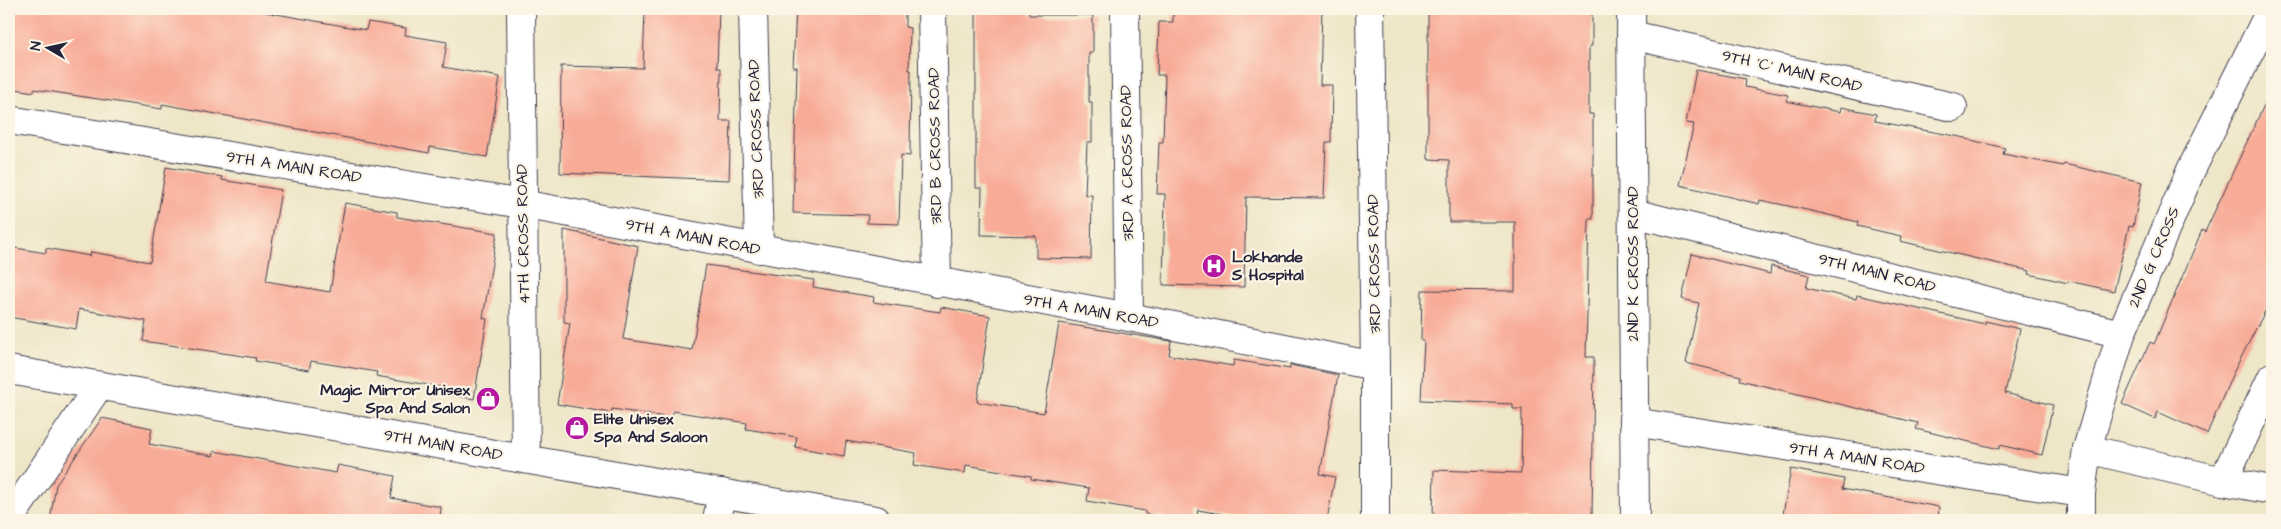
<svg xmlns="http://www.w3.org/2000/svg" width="2281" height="529" viewBox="0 0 2281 529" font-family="'Architects Daughter',sans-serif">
<rect width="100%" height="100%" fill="#fcf5e5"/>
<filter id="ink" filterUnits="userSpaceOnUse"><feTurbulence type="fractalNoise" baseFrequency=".02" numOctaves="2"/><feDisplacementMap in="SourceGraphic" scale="10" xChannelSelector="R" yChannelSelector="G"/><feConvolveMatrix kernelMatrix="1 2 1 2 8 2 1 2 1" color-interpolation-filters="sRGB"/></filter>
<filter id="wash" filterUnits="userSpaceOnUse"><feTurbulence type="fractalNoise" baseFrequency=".0096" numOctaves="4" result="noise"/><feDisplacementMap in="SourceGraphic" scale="20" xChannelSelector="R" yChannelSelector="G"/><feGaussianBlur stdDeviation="1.12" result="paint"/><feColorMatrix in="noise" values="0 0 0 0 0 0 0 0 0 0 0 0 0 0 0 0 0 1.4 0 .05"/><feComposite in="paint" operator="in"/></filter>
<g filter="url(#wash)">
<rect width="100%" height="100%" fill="#eee6c7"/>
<g id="blocks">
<g fill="#f8ab97">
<polygon points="9,9 248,9 366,30 368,22 406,28 405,35 447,42 443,67 500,77 487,157 430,147 429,153 162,104 162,109 34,89 34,92 9,88"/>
<polygon points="645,9 719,9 717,68 721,68 720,121 731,121 729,180 560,173 561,66 643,68"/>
<polygon points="796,9 905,9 905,27 910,28 909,70 911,70 910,156 901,155 899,224 867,223 868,215 793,213 797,67 793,67"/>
<polygon points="976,9 1029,9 1029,15 1093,15 1093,53 1089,53 1089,102 1092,102 1092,142 1087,142 1085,195 1092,195 1091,259 1036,258 1036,236 981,235 982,188 976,188"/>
<polygon points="1173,9 1322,9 1320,85 1332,85 1331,142 1326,142 1324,198 1246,197 1244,287 1163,285 1165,194 1157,194 1159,142 1163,142 1165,75 1157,75 1159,22 1173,22"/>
<polygon points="1428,9 1592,9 1592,46 1589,46 1589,114 1593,114 1593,219 1589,219 1586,357 1594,357 1592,520 1433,518 1434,470 1521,473 1522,409 1513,409 1513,404 1421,400 1424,341 1421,341 1422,290 1515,291 1515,222 1449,222 1449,160 1428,159"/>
<polygon points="1696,70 1746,79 1745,87 1788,95 1786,101 1840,112 1841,107 1876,114 1875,121 1966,138 1966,139 2005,148 2003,154 2063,166 2064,164 2142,182 2133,227 2129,226 2114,291 2068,281 2068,283 2029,274 2030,271 1900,241 1901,236 1857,226 1858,222 1807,210 1760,200 1759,204 1680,185 1694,124 1686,123"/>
<polygon points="2272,88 2272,298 2233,373 2207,434 2158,412 2155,419 2122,404 2150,342 2154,344 2202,230 2205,232"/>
<polygon points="166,167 222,177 222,180 281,190 266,281 330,292 345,203 397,212 397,217 497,233 483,318 487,319 474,399 439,393 440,387 376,376 377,372 311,361 309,370 255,361 256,358 143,341 146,321 79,309 76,329 9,317 9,247 46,253 46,248 90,256 91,252 150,262"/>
<polygon points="564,230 638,246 623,339 692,350 706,265 814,280 813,287 874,297 873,302 940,312 941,307 990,316 977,402 1044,413 1059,323 1171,341 1169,355 1233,366 1234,360 1290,369 1290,365 1338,375 1320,474 1335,477 1327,520 1256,520 1198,510 1196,520 1182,520 1145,514 1145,511 1087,501 1089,488 1031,479 1031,476 966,465 965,473 914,465 916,453 846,441 844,456 795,447 797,437 746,429 747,423 673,411 672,418 612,409 611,413 557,404 570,323 564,322"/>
<polygon points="1692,254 1770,274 1771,266 1809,275 1806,288 1856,299 1857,295 1985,324 1985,321 2020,329 2005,393 2053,405 2042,455 2000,445 1999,449 1916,429 1918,423 1740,380 1741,376 1686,363 1699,303 1682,299"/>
<polygon points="102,418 152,428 149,444 213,456 214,451 336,473 338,465 395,476 391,498 441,507 440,520 50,520 56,485"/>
<polygon points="1791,469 1844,479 1842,489 1939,507 1938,520 1782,520"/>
</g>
</g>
</g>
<g filter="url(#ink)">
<use href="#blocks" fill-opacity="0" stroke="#413f50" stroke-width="1"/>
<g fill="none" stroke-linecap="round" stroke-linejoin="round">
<g stroke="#413f50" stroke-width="30">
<g id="minor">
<polyline points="521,9 526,459"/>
<polyline points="753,9 759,249"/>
<polyline points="932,9 937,283"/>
<polyline points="1125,9 1129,317"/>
<polyline points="1370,9 1375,366 1375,520"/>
<polyline points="1631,9 1635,520"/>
<polyline points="1631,35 1953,107"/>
<polyline points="9,120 522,204 1129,317 1375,366"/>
<polyline points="1633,213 2121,334"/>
<polyline points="9,370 876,520"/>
<polyline points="1634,422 2081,493"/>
<polyline points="2087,449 2223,481 2272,490"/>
<polyline points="2223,481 2272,377"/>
<polyline points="9,520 98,387"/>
<polyline points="717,520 722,493"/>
<polyline points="2081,520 2081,493 2087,449 2121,334 2191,170 2271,9"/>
</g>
</g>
<use href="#minor" stroke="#fff" stroke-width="28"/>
</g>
</g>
<defs>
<g id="hospital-disc" transform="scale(1.25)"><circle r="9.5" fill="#b5179e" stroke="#fcf5e5"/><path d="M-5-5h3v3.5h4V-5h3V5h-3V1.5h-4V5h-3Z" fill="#fff"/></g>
<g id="shop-disc" transform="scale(1.25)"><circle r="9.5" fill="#b5179e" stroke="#fcf5e5"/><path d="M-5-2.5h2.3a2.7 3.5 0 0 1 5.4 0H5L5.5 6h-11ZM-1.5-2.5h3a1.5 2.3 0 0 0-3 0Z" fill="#fff"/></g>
</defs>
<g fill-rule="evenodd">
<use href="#hospital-disc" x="1214" y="266"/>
<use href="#shop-disc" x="488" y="399"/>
<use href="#shop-disc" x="577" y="428"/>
</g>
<g text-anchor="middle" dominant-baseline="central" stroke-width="4.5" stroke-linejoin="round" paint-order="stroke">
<g font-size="16" fill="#22223b" stroke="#fcf5e5">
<text transform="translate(1792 71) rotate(13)">9TH 'C' MAIN ROAD</text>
<text transform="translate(756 129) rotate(-92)">3RD CROSS ROAD</text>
<text transform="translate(935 146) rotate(-91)">3RD B CROSS ROAD</text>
<text transform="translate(1127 163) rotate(-91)">3RD A CROSS ROAD</text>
<text transform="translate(294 167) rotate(9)">9TH A MAIN ROAD</text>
<text transform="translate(523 234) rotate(-91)">4TH CROSS ROAD</text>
<text transform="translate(693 237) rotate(11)">9TH A MAIN ROAD</text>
<text transform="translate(2154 257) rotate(-67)">2ND G CROSS</text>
<text transform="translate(1374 264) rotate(-91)">3RD CROSS ROAD</text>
<text transform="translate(1633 264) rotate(-90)">2ND K CROSS ROAD</text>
<text transform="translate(1877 273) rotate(14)">9TH MAIN ROAD</text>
<text transform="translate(1091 311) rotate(10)">9TH A MAIN ROAD</text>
<text transform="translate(443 445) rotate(10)">9TH MAIN ROAD</text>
<text transform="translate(1857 458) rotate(9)">9TH A MAIN ROAD</text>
</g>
<g font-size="16" font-weight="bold" fill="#22223b" stroke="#fcf5e5" text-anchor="start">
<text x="1232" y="257">Lokhande<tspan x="1232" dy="18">S Hospital</tspan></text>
<text x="470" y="390" text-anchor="end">Magic Mirror Unisex<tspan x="470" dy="18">Spa And Salon</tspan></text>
<text x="594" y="419">Elite Unisex<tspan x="594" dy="18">Spa And Saloon</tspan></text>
</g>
</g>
<rect width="2281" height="529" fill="none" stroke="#fcf5e5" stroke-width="30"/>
<g transform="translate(48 48) rotate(279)" stroke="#fcf5e5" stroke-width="4" paint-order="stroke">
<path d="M0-4L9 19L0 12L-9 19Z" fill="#22223b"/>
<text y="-8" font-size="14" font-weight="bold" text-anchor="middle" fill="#22223b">N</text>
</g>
</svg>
